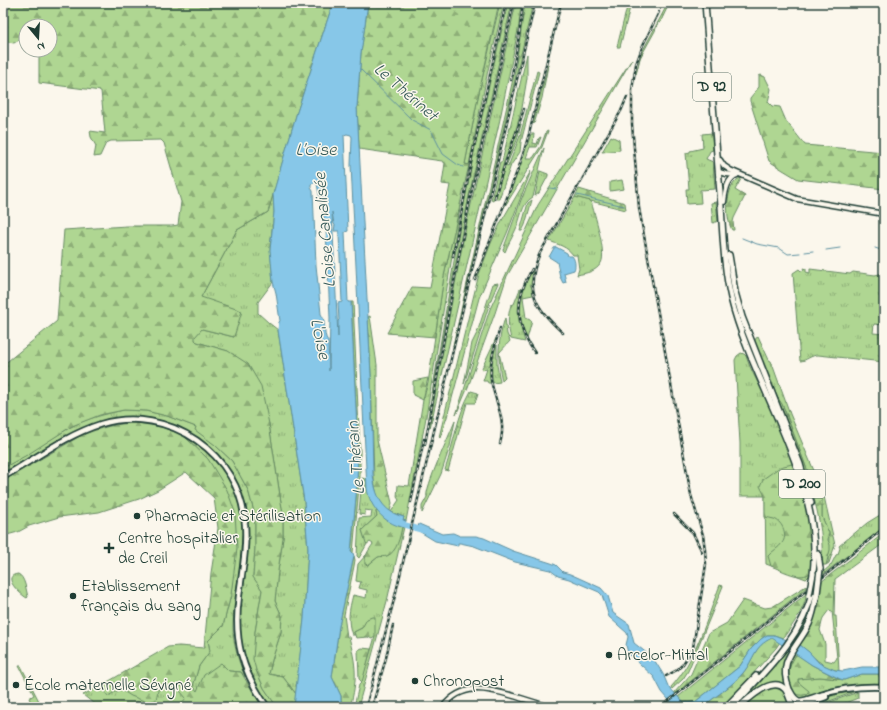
<svg xmlns="http://www.w3.org/2000/svg" width="887" height="710" viewBox="0 0 887 710" font-family="'Indie Flower',sans-serif">
<defs>
<pattern id="grass-tufts" width="24" height="20" patternUnits="userSpaceOnUse"><rect width="24" height="20" fill="#afd692"/><path d="M3 7l-1-3M5 7V3M7 7l1-3M15 17l-1-3M17 17v-4M19 17l1-3" fill="none" stroke="#8eaf78"/></pattern>
<pattern id="forest-firs" width="22" height="20" patternUnits="userSpaceOnUse"><rect width="22" height="20" fill="#afd692"/><path d="M5 1l3.5 6h-7zM16 11l3.5 6h-7z" fill="#8eaf78"/></pattern>
</defs>
<rect width="100%" height="100%" fill="#fbf7ec"/>
<filter id="ink" filterUnits="userSpaceOnUse"><feTurbulence type="fractalNoise" baseFrequency=".025" numOctaves="2"/><feDisplacementMap in="SourceGraphic" scale="8" xChannelSelector="R" yChannelSelector="G"/><feConvolveMatrix kernelMatrix="1 2 1 2 8 2 1 2 1" color-interpolation-filters="sRGB"/></filter>
<g filter="url(#ink)">
<g fill="url(#grass-tufts)" stroke="#678a63">
<polygon points="500,3 504,3 488,70 469,165 465,164 478,97"/>
<polygon points="508,3 512,3 469,196 452,283 428,418 460,225 475,146"/>
<polygon points="516,3 521,3 519,25 500,119 430,428 429,428 463,240"/>
<polygon points="525,3 533,3 453,346 515,70"/>
<polygon points="628,3 631,3 620,47 617,47"/>
<polygon points="667,5 668,6 660,23 658,22 655,31 640,58 636,74 641,54"/>
<polygon points="527,54 527,78 522,108 514,137 504,162 493,201 491,200 500,162 502,162"/>
<polygon points="632,59 507,276 495,313 468,387 456,415 490,309 538,205"/>
<polygon points="548,65 542,98 534,124 533,123"/>
<polygon points="537,71 539,72 521,142 520,152 511,165 499,199 495,199 507,158 521,124 517,140 506,166 508,167 520,136"/>
<polygon points="548,131 542,147 503,209 518,172 531,134 534,134 533,143 537,144 539,138 541,137 537,147 530,147 526,158 533,158 541,146 546,132"/>
<polygon points="712,133 713,150 710,151 706,159 713,162 715,189 700,190 701,203 687,204 686,189 689,189 686,153 690,152 690,151 703,148 702,134"/>
<path d="M544 148 533 197C521 203 521 220 515 231 512 238 508 244 505 252L503 250 521 200Z"/>
<polygon points="531,171 507,233 479,298 447,417 440,438 439,437 479,274 491,243 501,222"/>
<polygon points="540,171 548,174 548,176 539,193 535,196"/>
<polygon points="622,180 624,189 610,191 610,182"/>
<polygon points="273,194 274,212 270,247 273,282 258,302 258,313 269,323 278,330 304,501 308,549 304,619 296,694 283,677 269,674 272,660 281,632 282,616 275,601 278,571 283,538 283,515 269,424 228,351 197,342 195,340 194,337 202,329 234,337 201,297 237,230 268,212"/>
<path d="M575 197 591 201C594 213 607 253 601 263 596 272 586 273 577 275L579 269 577 255H573C568 247 557 244 549 241Z"/>
<polygon points="532,200 525,225 522,231 520,231 528,203"/>
<polygon points="461,201 425,423 406,521 403,520 404,517 391,512 399,500 397,497 398,485 409,486 423,400 428,383 444,276"/>
<polygon points="716,202 718,221 713,223 711,203"/>
<path d="M803 268 806 269V272L810 273V269L850 274 853 272 875 275 884 273V325L874 324 873 333 884 334V362L818 355C811 355 806 361 800 361L793 273 799 269 801 271 804 270Z"/>
<path d="M533 270 531 285 533 295 523 297 526 318 532 321 527 339C517 319 516 288 533 270Z"/>
<polygon points="498,283 490,302 464,384 472,343 477,333 493,284"/>
<path d="M521 288 518 310 519 321 525 342 511 339C508 327 507 317 511 305L514 304 520 289Z"/>
<polygon points="351,302 353,302 360,451 360,476 353,553 351,552 357,486 358,452"/>
<path d="M505 318 507 334 510 341 499 353 505 378 502 381C497 359 498 339 505 318Z"/>
<polygon points="498,334 490,365 491,383 488,383 487,381 483,381 487,369 481,370"/>
<polygon points="758,336 769,360 771,361 790,414 823,492 835,545 829,563 826,565 828,562 829,533 822,517 822,500 815,479 808,472 784,408 775,394 754,341"/>
<path d="M497 345V365L500 382 493 383C491 370 491 357 497 345Z"/>
<path d="M741 353 744 354 746 356C751 372 761 387 768 403 781 434 801 476 806 510 809 531 810 553 811 574L806 579 766 564 765 496H740V443L735 360 737 356Z"/>
<path d="M471 391 478 393 475 403H467L448 471 445 470C454 443 457 416 471 391Z"/>
<path d="M124 410 146 411 167 416 196 427 232 461 248 490 255 515V548L253 576 262 590 255 632 256 670 264 688 277 707H270C256 690 245 669 241 647 238 634 241 604 242 590 245 569 250 548 248 527 241 450 167 397 93 424 80 429 68 437 56 444 38 454 21 464 3 475V468C27 455 48 440 71 427 87 418 106 414 124 410Z"/>
<path d="M455 421 450 446 441 474 422 513V506L427 497C424 489 450 434 455 421Z"/>
<path d="M183 435C193 442 204 448 212 457 233 477 244 509 243 537 242 567 233 597 233 627 233 645 239 662 245 677L241 672 229 671 197 692 193 686 199 666 210 651 208 641 223 626 231 595 232 582 208 459Z"/>
<polygon points="362,478 366,479 368,492 377,510 376,512 377,516 362,530 367,544 359,558 357,556 359,518 371,517 372,511 365,510 365,515 359,514"/>
<polygon points="880,515 881,521 884,520 884,527 821,576 822,573 831,565 836,555 838,554 840,548 839,546 867,523"/>
<path d="M402 527H404L387 601 358 707H354L359 685 361 683 375 637 364 625 362 628 354 632 355 635H352C347 621 349 610 353 595L366 598 367 590 359 588 361 582 356 581 358 564 366 555 365 560 368 565 378 557 393 551 398 541Z"/>
<path d="M18 574C25 577 26 590 28 597L27 598C21 595 0 576 18 574Z"/>
<path d="M720 585 723 586 688 671 683 679 672 689 671 687C695 662 707 618 720 585Z"/>
<polygon points="814,595 815,596 810,619 796,644 793,641"/>
<path d="M786 651 788 653C781 670 783 676 789 693L772 683H769L736 706Z"/>
<path d="M796 653 798 655H796C788 670 789 671 792 687L803 695 809 693 808 691 798 682V679L820 677 844 680 862 674H884V687L830 690 801 700 794 696C788 680 782 668 796 653Z"/>
<polygon points="19,666 21,666 42,707 33,707 29,698 34,695"/>
<polygon points="104,684 104,691 117,692 120,689 124,692 159,685 175,685 187,698 181,704 181,707 147,707 136,701 132,707 98,707 83,695"/>
<path d="M770 687C780 688 786 691 788 702L784 707H741Z"/>
<polygon points="857,691 813,707 811,707 809,704 834,695"/>
<polygon points="858,692 858,698 835,707 816,707"/>
</g>
<g fill="url(#forest-firs)" stroke="#678a63" fill-rule="evenodd">
<polygon points="3,3 333,3 297,112 268,212 237,230 201,297 242,311 234,337 202,329 195,337 195,340 197,342 228,351 248,364 261,386 269,424 283,515 283,538 278,571 275,601 282,616 281,632 272,660 269,674 283,677 296,694 294,707 277,707 264,688 256,670 253,659 255,632 262,590 253,577 255,548 255,515 248,490 232,461 215,445 195,430 196,427 167,416 146,411 124,410 100,415 72,426 27,455 3,468 3,365 57,321 64,230 127,226 172,226 178,225 181,202 164,143 161,140 111,141 106,143 100,156 94,157 96,146 91,137 90,131 105,133 101,91 39,83 39,50 50,50 50,26 26,26 26,36 14,43 3,41"/>
<polygon points="368,3 499,3 478,97 465,164 469,165 444,276 435,337 387,333 412,287 430,288 450,185 442,184 445,163 442,161 359,149 357,107 361,53"/>
<polygon points="761,75 765,77 771,89 768,102 772,106 780,107 786,121 805,145 884,152 884,189 798,179 783,170 769,161 750,101 750,98 759,87 759,76"/>
<polygon points="611,136 619,140 620,150 602,152"/>
<path d="M740 178 741 179 735 190 745 196 734 218 733 222 734 230H732C725 218 725 185 740 178Z"/>
<polygon points="579,189 625,203 626,210 575,197"/>
<path d="M370 316 377 365V440L392 503 390 511 385 519 402 527C400 537 397 552 387 556 384 557 381 556 378 557L368 565 365 564C364 556 369 550 373 544L370 542 367 544 366 543 362 530 377 516 376 512 377 510 380 514 385 508 377 497 374 480 371 375 368 317Z"/>
<polygon points="428,378 423,400 413,395 413,381"/>
<path d="M775 394 782 404 808 472 815 479 822 500V517L829 533 828 540 830 545V550L826 565H822C826 505 795 449 775 394Z"/>
<path d="M137 423 162 427 183 435 208 459 227 490 235 512 237 548 231 595 223 626 208 641 210 651 199 666 193 686 197 691 204 675 221 663 229 671 241 672 262 707H247L244 705H238L237 707H181V704L186 698 175 685 159 686 156 700 147 702 131 696 120 689 108 696 104 691V684L168 647 179 646 204 648 211 573 218 528 214 498 186 472 158 490 139 499 99 512 59 517 29 526 18 532 3 536V481L80 436C99 428 117 423 137 423Z"/>
<path d="M792 464 802 492 809 521 811 541V572C801 582 782 570 771 566L768 556C772 551 779 548 782 543 788 536 783 522 774 519 771 518 768 518 765 517V496L760 486 763 479 780 467Z"/>
<path d="M884 533V543L835 579 834 616H836L839 671C820 667 814 656 800 645L811 626 821 582ZM829 610 832 611 837 658 834 662 825 660V644L820 630 823 618Z"/>
<path d="M354 556 355 560 354 566 344 615 347 637H349C356 665 358 679 350 707H341V696L332 677 339 626Z"/>
<polygon points="806,586 806,588 675,694 674,693 691,674 709,633 727,623 743,600 765,608 772,607"/>
<path d="M806 594C807 606 790 629 783 638L774 635H767L761 639 751 649 740 666 695 702 684 703 678 697Z"/>
<polygon points="372,617 375,617 375,637 372,639 368,637 356,638 354,632 362,628 367,619"/>
<path d="M772 637 780 642 776 648 723 707H702C715 697 732 686 743 673 755 658 753 647 772 637Z"/>
<polygon points="362,648 371,649 362,682 359,679 358,650"/>
<path d="M796 655H798L812 665 839 679 820 677 798 679V682L809 691V693C806 694 803 696 799 695 790 694 787 674 790 667 791 663 794 658 796 655Z"/>
</g>
<g fill="#87c7e8" stroke="#5d90a0" fill-rule="evenodd">
<path d="M333 3H368L361 53 357 107 371 375 373 474C375 495 382 512 404 517L403 520 406 521 404 527H402C384 523 370 507 367 489L351 165 352 137 351 135 347 134 344 135 348 231 345 232 348 302H351L358 452 357 486 351 552 353 553 354 556 339 626 332 677 341 696V707H294L304 619 308 549 304 501 278 330 279 322 280 321 276 293 273 282 270 250 274 212 273 194 297 112ZM315 182 317 184 326 229 330 318 329 371 328 341C322 333 327 322 321 314L316 265 313 191 311 188V184ZM332 212 334 224 335 225 334 231H339V235L342 302 338 303 339 320 338 321V337Z"/>
<path d="M556 247 567 253 568 256H572C575 259 576 266 574 270L564 273 566 282 563 283 560 277 557 262 549 257 554 248Z"/>
<path d="M419 524 442 534 453 533 460 536H476L484 538 513 551 551 563 556 565 563 572 570 574 601 588 608 596 613 613 629 624 634 643 653 658 663 674 668 686 684 703 695 702 740 666 751 649 761 639 767 635H774L800 645 809 652 819 663 835 670 843 671 862 667H884V674H862L844 680 840 679 812 665 772 638C753 647 755 658 743 673 733 685 717 695 705 705L702 707H675L662 692 654 677 628 653 626 645 628 637 627 633 609 617 602 595 599 592 569 579 558 576 550 570 515 562 474 546 460 543H458V546L435 541 417 530Z"/>
</g>
<g fill="none" stroke-linecap="round" stroke-linejoin="round">
<g stroke="#5d90a0" stroke-width="1">
<polyline points="360,69 412,120 431,130 443,154 458,165 463,167"/>
<polyline points="550,188 556,189"/>
<polyline points="577,195 624,206"/>
<polyline points="742,238 757,244 779,248 788,254 800,253"/>
<polyline points="875,248 884,251"/>
<polyline points="826,250 840,248"/>
<polyline points="805,252 813,251"/>
</g>
<polyline stroke="#87c7e8" stroke-width="6" points="398,521 405,525 425,531"/>
<g stroke="#1f3d34" stroke-width="7">
<g id="tertiary">
<polyline points="720,160 724,166 730,170 797,199 884,214"/>
<polyline points="719,172 726,174 736,175"/>
<path d="M724 202C725 192 727 178 737 175"/>
<path d="M443 707C463 681 488 689 514 696 526 700 538 703 550 707"/>
</g>
</g>
<g stroke="#1f3d34" stroke-width="8">
<g id="secondary">
<path d="M3 477C35 459 66 435 101 424 168 404 241 454 245 524 247 548 242 572 239 596 233 640 242 671 267 707"/>
<path d="M821 695C841 688 862 686 884 687"/>
<polyline points="800,707 826,697"/>
</g>
</g>
<g stroke="#1f3d34" stroke-width="8">
<g id="primary">
<path d="M705 3C710 66 715 130 720 193 723 228 723 264 731 298 753 388 824 479 813 574"/>
<polyline points="729,255 735,292 742,317 800,464 811,503"/>
<polyline points="818,554 820,569"/>
<path d="M817 594C815 604 813 615 809 624 797 649 777 659 789 689 792 694 793 699 799 701 805 702 816 696 823 695"/>
<polyline points="726,707 756,676"/>
<path d="M732 707C764 672 801 639 813 591"/>
<path d="M739 707C749 699 772 675 785 689 789 694 790 701 793 707"/>
</g>
</g>
<use href="#tertiary" stroke="#fbf7ec" stroke-width="4"/>
<use href="#secondary" stroke="#fbf7ec" stroke-width="4.5"/>
<use href="#primary" stroke="#fbf7ec" stroke-width="5"/>
<g stroke="#1f3d34" stroke-width="2.5">
<g id="rail">
<polyline points="659,12 643,45 636,64 632,90 632,124 639,208 691,495 703,535 705,550 706,564 702,590 693,648 683,664 677,670 666,676"/>
<polyline points="511,80 519,36 523,3"/>
<path d="M495 198C502 167 515 139 524 109"/>
<polyline points="453,256 474,147 506,3"/>
<path d="M532 269C515 298 514 325 535 353"/>
<polyline points="475,280 520,164 529,134 561,3"/>
<path d="M563 333C535 308 524 290 540 253L621 111 627 97"/>
<polyline points="425,444 456,271 471,194 514,3"/>
<path d="M500 444C507 419 495 403 491 380 489 362 495 345 500 328"/>
<polyline points="411,502 424,439"/>
<polyline points="674,514 693,533 702,552"/>
<polyline points="366,707 396,592 535,3"/>
<polyline points="372,707 386,658 393,625"/>
<polyline points="661,707 884,528"/>
</g>
</g>
<use href="#rail" stroke="#fbf7ec" stroke-width="1" stroke-dasharray="3" stroke-linecap="butt"/>
<g stroke="#1f3d34" stroke-width="8" stroke-linecap="butt">
<g id="primary-bridge">
<polyline points="817,594 820,569"/>
<polyline points="809,595 813,574"/>
</g>
</g>
<use href="#primary-bridge" stroke="#fbf7ec" stroke-width="5"/>
</g>
</g>
<g fill="#1f3d34" stroke="#fbf7ec" stroke-width="1.5">
<circle cx="137" cy="516" r="4"/>
<path d="M107 542h4v4h4v4h-4v4h-4v-4h-4v-4h4z"/>
<circle cx="73" cy="596" r="4"/>
<circle cx="609" cy="655" r="4"/>
<circle cx="415" cy="681" r="4"/>
<circle cx="16" cy="685" r="4"/>
</g>
<g text-anchor="middle" dominant-baseline="central" stroke-width="3" stroke-linejoin="round" paint-order="stroke">
<g fill="#fbf7ec" stroke="#61756b" stroke-width="1">
<rect x="693" y="73" width="38" height="28" rx="3"/>
<rect x="779" y="470" width="46" height="28" rx="3"/>
</g>
<g font-size="16" font-weight="bold" fill="#1f3d34">
<text x="712" y="87">D 92</text>
<text x="802" y="484">D 200</text>
</g>
<g font-size="17" fill="#1f3d34" stroke="#fbf7ec" text-anchor="start">
<text x="145" y="516">Pharmacie et Stérilisation</text>
<text x="118" y="538">Centre hospitalier<tspan x="118" dy="20">de Creil</tspan></text>
<text x="81" y="586">Etablissement<tspan x="81" dy="20">français du sang</tspan></text>
<text x="617" y="655">Arcelor-Mittal</text>
<text x="423" y="681">Chronopost</text>
<text x="24" y="685">École maternelle Sévigné</text>
</g>
<g font-size="18" font-style="italic" fill="#345958" stroke="#fbf7ec">
<text transform="translate(405 93) rotate(41)">Le Thérinet</text>
<text x="316" y="151">L’Oise</text>
<text transform="translate(326 230) rotate(-95)">L'Oise Canalisée</text>
<text transform="translate(319 339) rotate(78)">L'Oise</text>
<text transform="translate(357 458) rotate(-95)">Le Thérain</text>
</g>
</g>
<rect width="887" height="710" fill="none" stroke="#fbf7ec" stroke-width="16"/>
<rect x="8" y="8" width="871" height="694" fill="none" stroke="#1f3d34" stroke-width="1.5" filter="url(#ink)"/>
<g transform="translate(38 38) rotate(162)"><circle r="19" fill="#fbf7ec" stroke="#a3ada2"/>
<path d="M0-3L7 15L0 10L-7 15Z" fill="#1f3d34"/>
<text y="-6" font-size="11" font-weight="bold" text-anchor="middle" fill="#1f3d34">N</text>
</g>
</svg>
